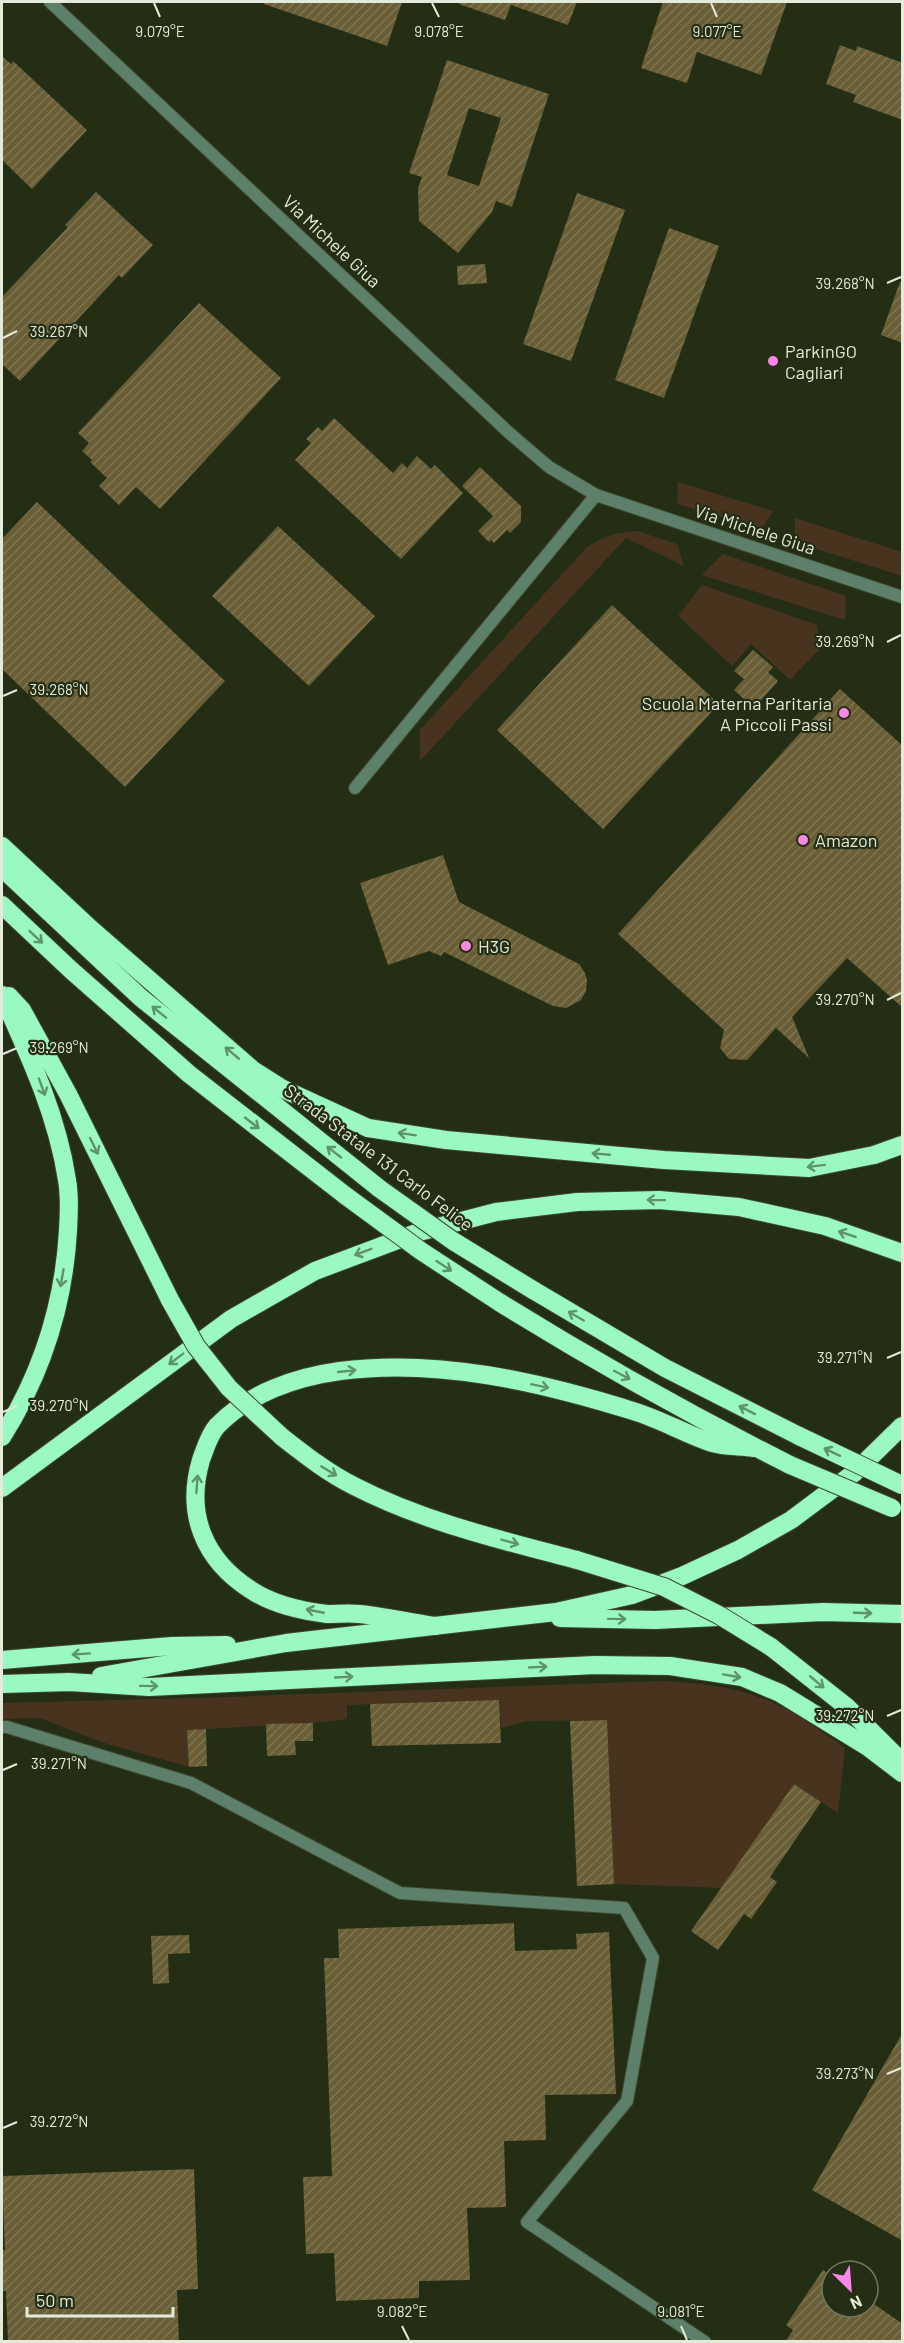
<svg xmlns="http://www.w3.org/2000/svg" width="904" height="2343" viewBox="0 0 904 2343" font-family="Barlow,sans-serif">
<defs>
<pattern id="building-hatch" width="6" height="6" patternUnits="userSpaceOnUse" patternTransform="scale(1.5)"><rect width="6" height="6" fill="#695e36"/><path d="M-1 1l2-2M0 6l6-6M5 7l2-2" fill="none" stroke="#7e7552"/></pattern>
</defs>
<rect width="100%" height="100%" fill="#242e14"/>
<g fill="#48331e">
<polygon points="678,482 773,511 761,529 677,504"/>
<polygon points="795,518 902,552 902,576 795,542"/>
<path d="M637 531 677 544 684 566 626 538 420 761V730L587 547C604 536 617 532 637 531Z"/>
<polygon points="723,554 846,596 845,620 702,575"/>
<polygon points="702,585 817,625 819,650 790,680 751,644 732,666 678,616"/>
<path d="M660 1681C698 1682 738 1687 774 1703 799 1714 822 1732 845 1748L838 1813 794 1784 722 1888 614 1884 607 1720 527 1721 501 1728 499 1700 347 1705V1719L313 1723 188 1730 189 1767 101 1742 40 1718 2 1719V1703L226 1697Z"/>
</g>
<g fill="url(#building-hatch)" fill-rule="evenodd">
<polygon points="264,2 402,2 387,46 264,4"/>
<polygon points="459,2 577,2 568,25 511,5 505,20 459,4"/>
<polygon points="663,2 787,2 761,75 697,52 687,83 641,68"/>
<polygon points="840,45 856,51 857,46 903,63 903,120 853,102 856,95 826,84"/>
<polygon points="2,56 11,64 13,61 87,130 32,189 2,160"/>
<path d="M447 60 549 94 512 207 496 201 492 212 458 253 419 221 418 188 422 177 409 173ZM469 108 501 118 479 186 447 175Z"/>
<polygon points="96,192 153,245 122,278 119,275 20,381 2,364 2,297 68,227 65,225"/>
<polygon points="577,193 625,210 571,361 523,344"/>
<polygon points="669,228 719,246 664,398 615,380"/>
<polygon points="485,264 487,283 458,285 457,266"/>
<polygon points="900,282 903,282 903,343 881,335"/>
<polygon points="199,303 281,378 160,509 136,487 119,505 99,486 107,478 90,462 92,460 82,451 89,443 78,433"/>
<polygon points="334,418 393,473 402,463 407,468 417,456 431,469 435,465 463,493 401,559 295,460 311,443 306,439 318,427 322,431"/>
<polygon points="480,467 521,506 521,522 510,533 507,530 494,543 491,540 489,542 478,531 493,516 462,486"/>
<polygon points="37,502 225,681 125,787 2,669 2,539"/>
<polygon points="278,526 375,616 309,686 212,596"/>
<polygon points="612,605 719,704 603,829 497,730"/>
<polygon points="753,650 773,667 768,672 778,681 754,708 734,690 744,679 734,671"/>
<polygon points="840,689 903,746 903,1008 847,958 792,1017 809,1058 776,1028 747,1060 729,1059 720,1048 724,1030 618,934"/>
<polygon points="443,855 459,902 579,964 585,973 587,980 586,991 581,1000 566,1008 553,1006 444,952 441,956 429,951 388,965 360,883"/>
<polygon points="499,1700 501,1743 372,1746 370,1704"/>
<polygon points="607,1720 614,1884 577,1886 570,1721"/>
<polygon points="313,1723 313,1741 295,1741 296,1755 267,1756 266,1724"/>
<polygon points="206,1729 207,1766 189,1767 187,1730"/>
<polygon points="794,1784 821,1802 770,1877 777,1882 751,1919 744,1914 718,1950 691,1931"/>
<polygon points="514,1923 515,1951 577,1949 576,1934 609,1932 616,2094 545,2095 546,2140 504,2141 506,2207 467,2208 470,2280 419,2281 419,2298 336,2301 334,2253 306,2254 303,2177 332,2176 324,1958 339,1958 338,1929"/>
<polygon points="189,1935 190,1953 168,1954 169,1983 153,1984 151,1936"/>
<polygon points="903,2032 903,2241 812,2190"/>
<polygon points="194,2169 198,2289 177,2290 179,2342 8,2342 6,2291 2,2291 2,2250 5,2250 2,2176"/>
<polygon points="823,2270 832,2276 832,2307 868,2307 868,2300 903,2324 903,2342 785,2342 793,2330 786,2325"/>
</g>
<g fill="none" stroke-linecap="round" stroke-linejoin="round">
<g stroke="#3f4830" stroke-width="14">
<g id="street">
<polyline points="50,2 507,431 549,467 596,495 902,597"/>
<polyline points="355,788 596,495"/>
<polyline points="2,1727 7,1727 191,1783 400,1893 624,1908 653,1958 627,2101 527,2222 705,2342"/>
</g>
</g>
<g stroke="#3f4830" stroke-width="20">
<g id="highway">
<polyline points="2,846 91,929 253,1070 283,1089 368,1128 446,1140 664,1160 809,1168 874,1155 902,1145"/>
<polyline points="2,868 141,998 380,1189"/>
<polyline points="2,905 71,970 189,1074 346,1196"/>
<path d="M2 995C29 1055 57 1114 67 1180 70 1196 69 1214 68 1230 64 1304 41 1375 2 1437"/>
<polyline points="9,996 22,1010 68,1094 170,1300"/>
<polyline points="533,1290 665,1368 799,1436"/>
<path d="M499 1302C594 1361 691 1415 790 1465"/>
<path d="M282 1437C305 1455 328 1473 354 1486 424 1522 501 1540 577 1560"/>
<polyline points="2,1488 231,1319 315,1271 419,1232 496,1212 577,1202 659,1200 739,1207 825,1226 902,1253"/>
<polyline points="560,1618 655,1620 823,1612 902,1614"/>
<path d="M435 1626C410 1622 385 1617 360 1614 349 1613 338 1614 327 1614 302 1611 272 1604 251 1590 204 1560 185 1514 201 1460 205 1449 209 1435 217 1426 249 1393 296 1377 340 1371 437 1358 540 1382 633 1411 660 1419 685 1434 712 1443 725 1447 741 1446 754 1448"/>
<polyline points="771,1647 847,1707 900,1760"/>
<polyline points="2,1660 172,1646 227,1645"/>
<polyline points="101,1676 286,1643 556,1612 632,1595 682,1576 738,1550 791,1520 854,1473 902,1426"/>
<polyline points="2,1684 69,1682 149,1687 595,1665 670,1666 742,1677 780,1693 868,1747 902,1773"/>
</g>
</g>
<use href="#street" stroke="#5c8069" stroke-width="12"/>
<use href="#highway" stroke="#9af9c0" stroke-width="18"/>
<g stroke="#3f4830" stroke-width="20" stroke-linecap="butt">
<g id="highway-bridge">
<polyline points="380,1189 453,1241 533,1290"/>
<polyline points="346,1196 421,1251 499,1302"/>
<polyline points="170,1300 196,1346 229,1388 282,1437"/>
<polyline points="799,1436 902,1485"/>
<polyline points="790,1465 892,1508"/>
<polyline points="577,1560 664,1587 719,1615 771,1647"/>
</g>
</g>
<use href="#highway-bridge" stroke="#9af9c0" stroke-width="18"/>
</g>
<defs><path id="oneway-shaft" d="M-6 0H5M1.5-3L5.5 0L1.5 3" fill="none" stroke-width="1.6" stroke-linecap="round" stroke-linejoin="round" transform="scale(1.5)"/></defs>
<g stroke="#5f946a">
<use href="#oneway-shaft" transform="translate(36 937) rotate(43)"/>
<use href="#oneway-shaft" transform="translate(159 1012) rotate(-141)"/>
<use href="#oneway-shaft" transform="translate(232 1053) rotate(-140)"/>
<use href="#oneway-shaft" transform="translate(42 1087) rotate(70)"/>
<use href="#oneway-shaft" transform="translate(252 1123) rotate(38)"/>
<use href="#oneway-shaft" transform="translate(407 1134) rotate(-171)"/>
<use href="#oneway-shaft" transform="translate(94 1146) rotate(64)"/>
<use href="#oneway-shaft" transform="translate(334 1152) rotate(-142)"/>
<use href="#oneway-shaft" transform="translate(601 1154) rotate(-175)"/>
<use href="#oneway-shaft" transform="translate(816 1166) rotate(173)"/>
<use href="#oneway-shaft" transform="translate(656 1200) rotate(-179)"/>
<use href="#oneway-shaft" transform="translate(847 1234) rotate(-162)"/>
<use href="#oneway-shaft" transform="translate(363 1252) rotate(159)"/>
<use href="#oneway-shaft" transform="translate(444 1266) rotate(33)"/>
<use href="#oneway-shaft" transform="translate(62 1278) rotate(100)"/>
<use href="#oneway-shaft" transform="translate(576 1316) rotate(-150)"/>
<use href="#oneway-shaft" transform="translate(176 1359) rotate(143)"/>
<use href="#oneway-shaft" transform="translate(347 1371) rotate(-6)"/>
<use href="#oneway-shaft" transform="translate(622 1375) rotate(28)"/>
<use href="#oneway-shaft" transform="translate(540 1386) rotate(12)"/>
<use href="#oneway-shaft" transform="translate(747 1410) rotate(-153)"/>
<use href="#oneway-shaft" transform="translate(832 1452) rotate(-155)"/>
<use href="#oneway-shaft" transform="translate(329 1471) rotate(31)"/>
<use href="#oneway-shaft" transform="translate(197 1484) rotate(-86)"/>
<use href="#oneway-shaft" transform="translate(510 1542) rotate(15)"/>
<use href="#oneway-shaft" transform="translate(315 1611) rotate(-169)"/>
<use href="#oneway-shaft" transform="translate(863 1613) rotate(2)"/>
<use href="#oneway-shaft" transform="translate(617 1619) rotate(1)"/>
<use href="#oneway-shaft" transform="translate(81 1654) rotate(176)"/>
<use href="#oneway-shaft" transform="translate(538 1667) rotate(-3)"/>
<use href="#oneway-shaft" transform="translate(732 1676) rotate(10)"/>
<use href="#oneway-shaft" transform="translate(344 1677) rotate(-3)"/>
<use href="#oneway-shaft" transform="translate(817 1682) rotate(40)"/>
<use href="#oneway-shaft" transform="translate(149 1686) rotate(1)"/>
</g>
<path fill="none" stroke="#e3ead9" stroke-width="2" d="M154 3 160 17M432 3 439 17M711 3 717 17M887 283 901 277M3 338 17 331M887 642 901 635M3 696 17 690M887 1000 901 993M3 1054 17 1048M887 1358 901 1352M3 1412 17 1406M887 1716 901 1710M3 1770 17 1764M887 2074 901 2068M3 2128 17 2122M402 2326 409 2340M681 2326 687 2340"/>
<g fill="#fa87e7" stroke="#242e14" stroke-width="2">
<circle cx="773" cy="361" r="6"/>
<circle cx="844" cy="713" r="6"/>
<circle cx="803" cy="840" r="6"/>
<circle cx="466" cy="946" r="6"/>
</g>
<g text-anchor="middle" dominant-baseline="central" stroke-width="4.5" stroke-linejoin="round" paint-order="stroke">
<g font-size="18" fill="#e3ead9" stroke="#242e14">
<text transform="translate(332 241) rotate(43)">Via Michele Giua</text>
<text transform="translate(755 529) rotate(18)">Via Michele Giua</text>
<text transform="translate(379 1157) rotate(37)">Strada Statale 131 Carlo Felice</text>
</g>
<g font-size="18" fill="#e3ead9" stroke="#242e14" text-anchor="start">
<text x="785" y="351">ParkinGO<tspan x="785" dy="21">Cagliari</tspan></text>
<text x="832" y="703" text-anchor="end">Scuola Materna Paritaria<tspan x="832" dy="21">A Piccoli Passi</tspan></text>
<text x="815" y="840">Amazon</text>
<text x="478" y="946">H3G</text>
</g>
</g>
<g font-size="15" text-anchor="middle" fill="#e3ead9" stroke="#242e14" stroke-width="4.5" stroke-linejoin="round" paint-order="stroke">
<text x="160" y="37">9.079°E</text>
<text x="439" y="37">9.078°E</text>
<text x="717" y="37">9.077°E</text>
<text x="845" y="289">39.268°N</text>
<text x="59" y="337">39.267°N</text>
<text x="845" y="647">39.269°N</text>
<text x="59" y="695">39.268°N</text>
<text x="845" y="1005">39.270°N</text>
<text x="59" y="1053">39.269°N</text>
<text x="845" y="1363">39.271°N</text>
<text x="59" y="1411">39.270°N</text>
<text x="845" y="1721">39.272°N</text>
<text x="59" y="1769">39.271°N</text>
<text x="845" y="2079">39.273°N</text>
<text x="59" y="2127">39.272°N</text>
<text x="402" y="2317">9.082°E</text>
<text x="681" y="2317">9.081°E</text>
</g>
<rect width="904" height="2343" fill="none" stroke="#e3ead9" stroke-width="6"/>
<g transform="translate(850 2289) rotate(155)"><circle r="28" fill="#242e14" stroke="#707963" stroke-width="1.5"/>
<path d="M0-4.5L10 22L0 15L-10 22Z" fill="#fa87e7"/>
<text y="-9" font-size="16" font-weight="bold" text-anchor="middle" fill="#e3ead9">N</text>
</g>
<path d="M27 2307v9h146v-9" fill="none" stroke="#e3ead9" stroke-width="3"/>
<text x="36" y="2307" font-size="18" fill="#e3ead9" stroke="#242e14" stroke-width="4.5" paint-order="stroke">50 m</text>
</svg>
